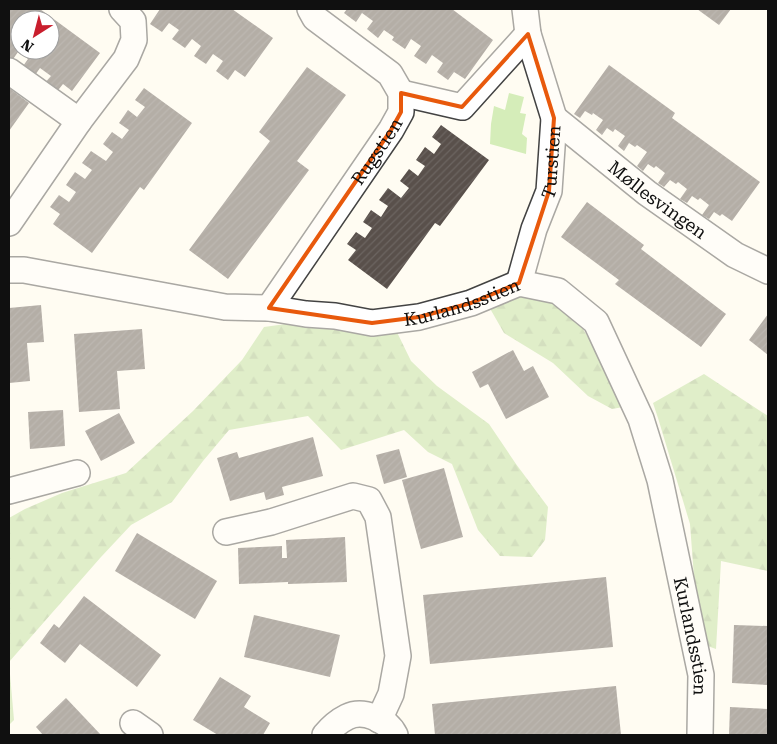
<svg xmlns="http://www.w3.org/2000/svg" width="777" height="744" viewBox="0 0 777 744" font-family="'Roboto Serif',serif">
<defs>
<pattern id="forest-firs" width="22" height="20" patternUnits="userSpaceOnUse" patternTransform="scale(1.25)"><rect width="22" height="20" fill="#bade97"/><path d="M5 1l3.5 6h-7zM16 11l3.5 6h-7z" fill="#9fbd81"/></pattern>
<pattern id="building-hatch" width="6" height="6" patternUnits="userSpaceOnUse" patternTransform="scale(1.25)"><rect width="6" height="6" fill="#59504b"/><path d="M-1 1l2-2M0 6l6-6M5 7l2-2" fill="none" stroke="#6c6561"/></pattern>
</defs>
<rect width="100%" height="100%" fill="#fffcf2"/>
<g fill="url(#forest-firs)">
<polygon points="495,291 544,294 583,329 629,406 612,409 588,396 553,363 504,333 488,305"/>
<polygon points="392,322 411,361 437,386 489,424 516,464 548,507 545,540 532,557 500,556 478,530 452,464 428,452 404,430 341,450 308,416 229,430 203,461 172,502 131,525 101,557 9,662 9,518 25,509 62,493 126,473 193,411 242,360 264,327 293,323"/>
<polygon points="704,374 768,416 768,571 721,561 716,649 699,643 690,524 658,418 653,403"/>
<polygon points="9,663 14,720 9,725"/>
</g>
<polygon fill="#d5edb9" points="509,93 524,97 520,113 526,114 522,134 527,138 526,154 490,144 491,124 494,106 505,110"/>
<g fill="url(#building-hatch)" fill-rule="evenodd">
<path d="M9 9H40L100 53 72 91 63 84 55 94 43 85 51 76 40 68 33 78 21 69 28 59 18 52 11 62 9 60ZM20 20H50V50H20Z"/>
<polygon points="160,9 232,9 273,38 245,77 235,70 228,80 216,71 223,61 213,54 206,64 194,56 201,46 192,39 185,48 172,39 179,30 169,23 162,32 150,24"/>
<polygon points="347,9 452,9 493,40 465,79 454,72 448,80 437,72 443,63 432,55 426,64 414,56 421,46 411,39 405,49 392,40 394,37 384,30 378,38 367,29 373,21 362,13 356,22 344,13"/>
<polygon points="697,9 731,9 719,25"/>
<polygon points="609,65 675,113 672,118 760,182 732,221 722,214 720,216 714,212 709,219 702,215 709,205 700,198 698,200 692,196 687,203 680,199 687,189 678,182 676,184 670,180 664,187 658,183 665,173 656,166 654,168 648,164 643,171 637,166 647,152 637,145 635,147 629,143 624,151 618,146 625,136 615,129 613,132 607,128 602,135 596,130 603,120 593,113 592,115 585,111 580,118 574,114"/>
<polygon points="307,67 346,95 297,161 309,170 228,279 189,250 270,141 259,132"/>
<polygon points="9,88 29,103 9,131"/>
<polygon points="144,88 192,123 144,190 140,187 92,253 53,224 60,214 50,207 59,195 69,202 76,192 66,185 75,172 85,179 92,170 82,163 91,151 106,161 113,152 103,144 112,132 122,139 129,130 119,123 128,110 137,117 145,107 135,100"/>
<polygon points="441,125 489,160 440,226 435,223 387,289 348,260 356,250 347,244 356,232 365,238 372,228 363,222 371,210 381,217 388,206 379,200 388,188 401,198 409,188 400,181 409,169 418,176 425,166 416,160 425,147 434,154 441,144 432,137"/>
<polygon points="587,202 644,245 641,249 726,314 701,347 615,284 619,280 561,237"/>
<polygon points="41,305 44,342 27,343 30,381 9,383 9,308"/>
<polygon points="768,314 768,355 749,340"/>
<polygon points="142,329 145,369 117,371 120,409 79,412 74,334"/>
<polygon points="513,350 524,371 533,366 549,397 506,419 488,384 480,388 472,372"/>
<polygon points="63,410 65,446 30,449 28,412"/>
<polygon points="119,413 135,443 101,461 85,431"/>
<polygon points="313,437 323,476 282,487 284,495 266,500 264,492 230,501 217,458 237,452 239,458"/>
<polygon points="399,449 407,477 384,484 376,455"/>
<polygon points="444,468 463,537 421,549 402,480"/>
<polygon points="137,533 217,581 195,619 115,571"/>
<polygon points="345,537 347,582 288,584 288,582 239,584 238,548 282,546 282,558 287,558 286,540"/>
<polygon points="606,577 613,647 430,664 423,595"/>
<polygon points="84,596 161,655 137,687 80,644 65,663 40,643 54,624 59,628"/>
<polygon points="254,615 340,635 330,677 244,657"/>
<polygon points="734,625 768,626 768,685 732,683"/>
<polygon points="220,677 251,696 244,707 270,723 263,735 218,735 193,720"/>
<polygon points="616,686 621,735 435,735 432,704"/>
<polygon points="66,698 101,735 43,735 36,727"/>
<polygon points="730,707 768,709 768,735 729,735"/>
</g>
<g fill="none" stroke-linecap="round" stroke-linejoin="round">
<g stroke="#434343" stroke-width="28">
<g id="street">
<polyline points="9,71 79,121"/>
<polyline points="401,93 462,107 528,34"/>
<path id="s1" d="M554 118 647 193 735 255 768 271"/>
<polyline points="9,223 79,121 126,59 134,40 133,21 122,9"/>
<path id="s2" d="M9 270H24L225 307 269 308 306 314 335 316 372 323 419 317 471 303 519 283 558 291 596 322 641 419 660 480 701 675 700 735"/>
<path id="s3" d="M519 283 534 229 549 191 554 118 528 34 525 9"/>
<path id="s4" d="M269 308 391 130 401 112V93L390 74 315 18 310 9"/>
<polyline points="9,491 77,473"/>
<polyline points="226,532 271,522 353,496 369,500 378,517 398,656 391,694 379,720"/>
<polyline points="133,723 150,735"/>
<path d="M325 735C330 729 339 721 347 717 363 709 387 719 395 735"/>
</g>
</g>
<use href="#street" stroke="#fff" stroke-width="25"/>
</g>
<path d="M0 0H777V744H0ZM528 34 554 118 549 191 519 283 471 303 419 317 372 323 269 308 391 130 401 112V93L462 107Z" fill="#fffcf2" fill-opacity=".55" fill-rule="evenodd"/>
<path fill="none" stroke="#e8590c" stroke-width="4" stroke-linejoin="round" d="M528 34 554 118 549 191 519 283 471 303 419 317 372 323 269 308 391 130 401 112V93L462 107Z"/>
<g text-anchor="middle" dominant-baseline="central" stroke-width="5" stroke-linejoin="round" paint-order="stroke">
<g font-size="18" fill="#101010" stroke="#fff">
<text stroke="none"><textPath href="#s4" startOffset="190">Rugstien</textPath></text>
<text stroke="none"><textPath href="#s3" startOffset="126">Turstien</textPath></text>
<text stroke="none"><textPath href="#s1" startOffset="132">Møllesvingen</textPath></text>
<text stroke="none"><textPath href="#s2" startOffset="460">Kurlandsstien</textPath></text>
<text stroke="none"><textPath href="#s2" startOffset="940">Kurlandsstien</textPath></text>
</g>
</g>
<rect width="777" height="744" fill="none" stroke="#101010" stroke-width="20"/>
<g transform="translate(35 35) rotate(216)"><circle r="24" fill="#ffffff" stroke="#9f9f9f"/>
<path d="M0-4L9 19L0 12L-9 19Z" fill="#c91e2d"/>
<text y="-8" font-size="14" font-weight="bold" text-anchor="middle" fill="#101010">N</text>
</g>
</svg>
